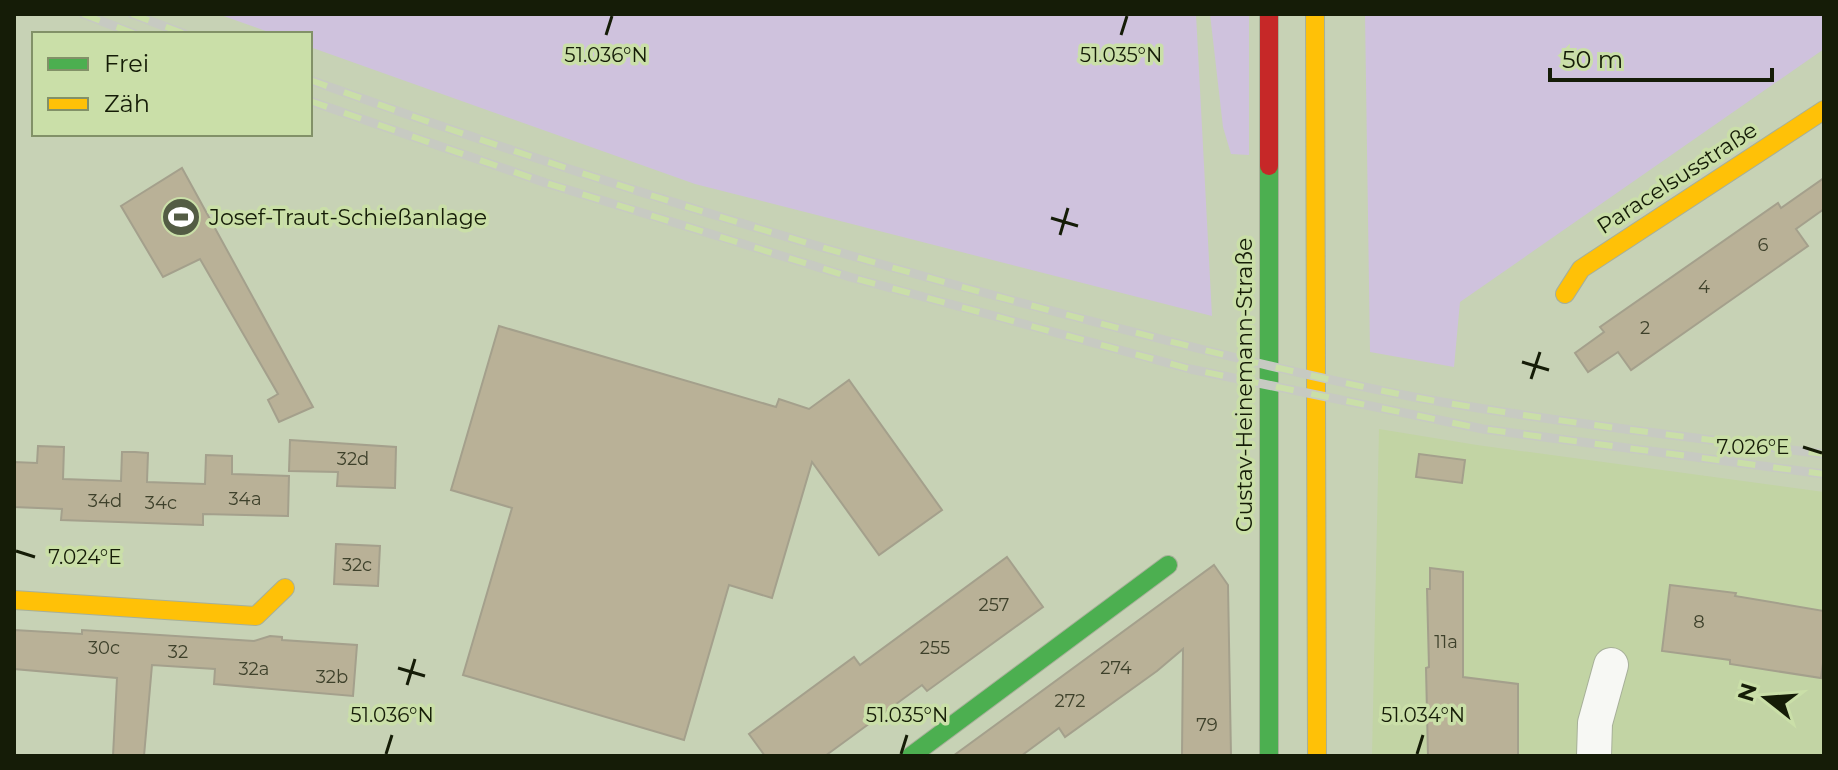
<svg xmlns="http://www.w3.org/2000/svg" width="1838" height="770" viewBox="0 0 1838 770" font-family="Montserrat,sans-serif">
<rect width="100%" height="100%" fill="#c7d2b5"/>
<polygon fill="#c2d4a4" points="1379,429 1477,445 1824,492 1824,756 1372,756"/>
<g fill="#cfc2dd">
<polygon points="218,14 1196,14 1212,316 695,184 310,47 310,34 274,34"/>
<polygon points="1210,14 1249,14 1249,155 1231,154 1223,127"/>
<polygon points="1365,14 1824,14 1824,49 1460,302 1454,367 1370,352"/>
</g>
<g fill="#b9b197" stroke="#a4a08c" stroke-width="2">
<polygon points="182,168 313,407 279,422 268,400 278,394 200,259 163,277 121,206"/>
<polygon points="1824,178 1824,209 1796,229 1808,246 1631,370 1618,352 1588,372 1575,353 1604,332 1600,327 1778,203 1781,208"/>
<polygon points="499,326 776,407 779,399 809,409 849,380 942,510 879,555 812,462 772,598 729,585 684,740 463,675 512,508 451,490"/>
<polygon points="290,440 396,447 395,488 337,486 338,472 289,471"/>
<polygon points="38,446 64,447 63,479 121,481 122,452 135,452 148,453 147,482 205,484 206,455 232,456 232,474 289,476 288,516 203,514 203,525 90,521 61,520 62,509 14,507 14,462 37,463"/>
<polygon points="1419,454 1465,460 1462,483 1416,477"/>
<polygon points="336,544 380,546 378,586 334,584"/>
<polygon points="1007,557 1043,607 927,691 922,685 825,756 765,756 749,734 854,657 860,665"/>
<polygon points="1214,565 1228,585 1231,756 1182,756 1183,649 1157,671 1065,737 1059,728 1021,756 953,756"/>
<polygon points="1430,568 1463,572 1463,677 1518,684 1518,756 1428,756 1426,668 1429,667 1427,589 1430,589"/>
<polygon points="1670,585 1736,593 1735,596 1824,611 1824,656 1821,678 1730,664 1730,660 1662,651"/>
<polygon points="14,630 82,634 82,630 254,641 270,636 282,637 282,640 357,645 353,696 214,684 215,669 152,665 144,756 113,756 117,678 14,669"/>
</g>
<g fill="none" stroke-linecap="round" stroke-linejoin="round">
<g stroke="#a7b099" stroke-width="36">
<polyline id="street" points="1594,756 1595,723 1611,665"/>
</g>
<g stroke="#a7b099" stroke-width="20">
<g id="fast">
<polyline points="1269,166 1269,756"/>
<polyline points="911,756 1168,565"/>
</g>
</g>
<g stroke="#a7b099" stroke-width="20">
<g id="slow">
<polyline points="1315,14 1317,756"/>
<polyline points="1565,294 1581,269 1824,110"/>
<polyline points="14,600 256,616 285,588"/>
</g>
</g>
<g stroke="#a7b099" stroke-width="20">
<polyline id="jam" points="1269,14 1269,166"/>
</g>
<use href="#street" stroke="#f7f8f4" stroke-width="34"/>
<use href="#fast" stroke="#4caf50" stroke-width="18"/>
<use href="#slow" stroke="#ffc107" stroke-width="18"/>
<use href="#jam" stroke="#c62828" stroke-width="18"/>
<g stroke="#c7cac2" stroke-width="9">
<g id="rail">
<polyline points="83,14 135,34"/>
<polyline points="132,14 185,34"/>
<path d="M310 80C557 169 806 247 1060 313 1179 344 1299 375 1419 398 1553 422 1689 437 1824 454"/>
<polyline points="310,101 546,183 850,277 1190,369 1483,429 1824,474"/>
</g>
</g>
<use href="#rail" stroke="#cadfa8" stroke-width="6" stroke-dasharray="18" stroke-linecap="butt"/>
</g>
<path fill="none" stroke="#151c07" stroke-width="3" d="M606 35 612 16M1121 35 1127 16M1051 218 1078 226M1060 235 1068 208M1522 362 1549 370M1531 379 1540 352M1803 447 1822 453M16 551 35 557M398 668 425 676M407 685 415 659M386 754 392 735M901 754 907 735M1417 754 1423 735"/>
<defs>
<g id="stadium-disc" transform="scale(2)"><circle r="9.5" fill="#535c44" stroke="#cadfa8"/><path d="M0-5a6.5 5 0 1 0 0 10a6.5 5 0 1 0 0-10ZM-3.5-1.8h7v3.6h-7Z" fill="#fff"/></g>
</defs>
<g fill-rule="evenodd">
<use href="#stadium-disc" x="181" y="217"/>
</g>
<g text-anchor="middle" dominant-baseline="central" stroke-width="7" stroke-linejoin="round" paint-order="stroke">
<g font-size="18" fill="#3e412b">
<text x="1763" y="245">6</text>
<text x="1704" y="287">4</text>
<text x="1645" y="328">2</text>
<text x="353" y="459">32d</text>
<text x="245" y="499">34a</text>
<text x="105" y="501">34d</text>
<text x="161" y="503">34c</text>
<text x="357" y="565">32c</text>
<text x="994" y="605">257</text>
<text x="1699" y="622">8</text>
<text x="1446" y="642">11a</text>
<text x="104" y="648">30c</text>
<text x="935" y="648">255</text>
<text x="178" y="652">32</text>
<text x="1116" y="668">274</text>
<text x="254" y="669">32a</text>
<text x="332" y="677">32b</text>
<text x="1070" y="701">272</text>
<text x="1207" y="725">79</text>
</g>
<g font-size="22" fill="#151c07" stroke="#cadfa8">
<text transform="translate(1677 178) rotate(-33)">Paracelsusstraße</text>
<text transform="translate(1244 385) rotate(-90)">Gustav-Heinemann-Straße</text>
</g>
<g font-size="22" fill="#151c07" stroke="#cadfa8" text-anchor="start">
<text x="209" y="217">Josef-Traut-Schießanlage</text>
</g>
</g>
<g font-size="20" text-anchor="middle" fill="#151c07" stroke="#cadfa8" stroke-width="7" stroke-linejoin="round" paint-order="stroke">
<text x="606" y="62">51.036°N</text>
<text x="1121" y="62">51.035°N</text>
<text x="1753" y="454">7.026°E</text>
<text x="85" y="564">7.024°E</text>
<text x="392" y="722">51.036°N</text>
<text x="907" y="722">51.035°N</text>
<text x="1423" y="722">51.034°N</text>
</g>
<rect width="1838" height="770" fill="none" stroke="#151c07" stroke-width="32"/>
<rect x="32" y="32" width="280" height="104" fill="#cadfa8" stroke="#829168" stroke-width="2"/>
<rect x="48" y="58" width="40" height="12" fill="#4caf50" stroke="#829168" stroke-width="2"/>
<text x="104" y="72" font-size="24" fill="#151c07">Frei</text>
<rect x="48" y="98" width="40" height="12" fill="#ffc107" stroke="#829168" stroke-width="2"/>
<text x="104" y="112" font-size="24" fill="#151c07">Zäh</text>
<g transform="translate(1766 698) rotate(287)" stroke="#cadfa8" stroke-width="6" paint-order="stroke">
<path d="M0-6L14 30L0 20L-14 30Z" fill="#151c07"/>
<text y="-12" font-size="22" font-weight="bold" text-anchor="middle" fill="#151c07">N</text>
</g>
<path d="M1550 68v12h222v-12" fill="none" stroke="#151c07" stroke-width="4"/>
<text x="1562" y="68" font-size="24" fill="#151c07" stroke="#cadfa8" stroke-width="6" paint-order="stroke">50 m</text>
</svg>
